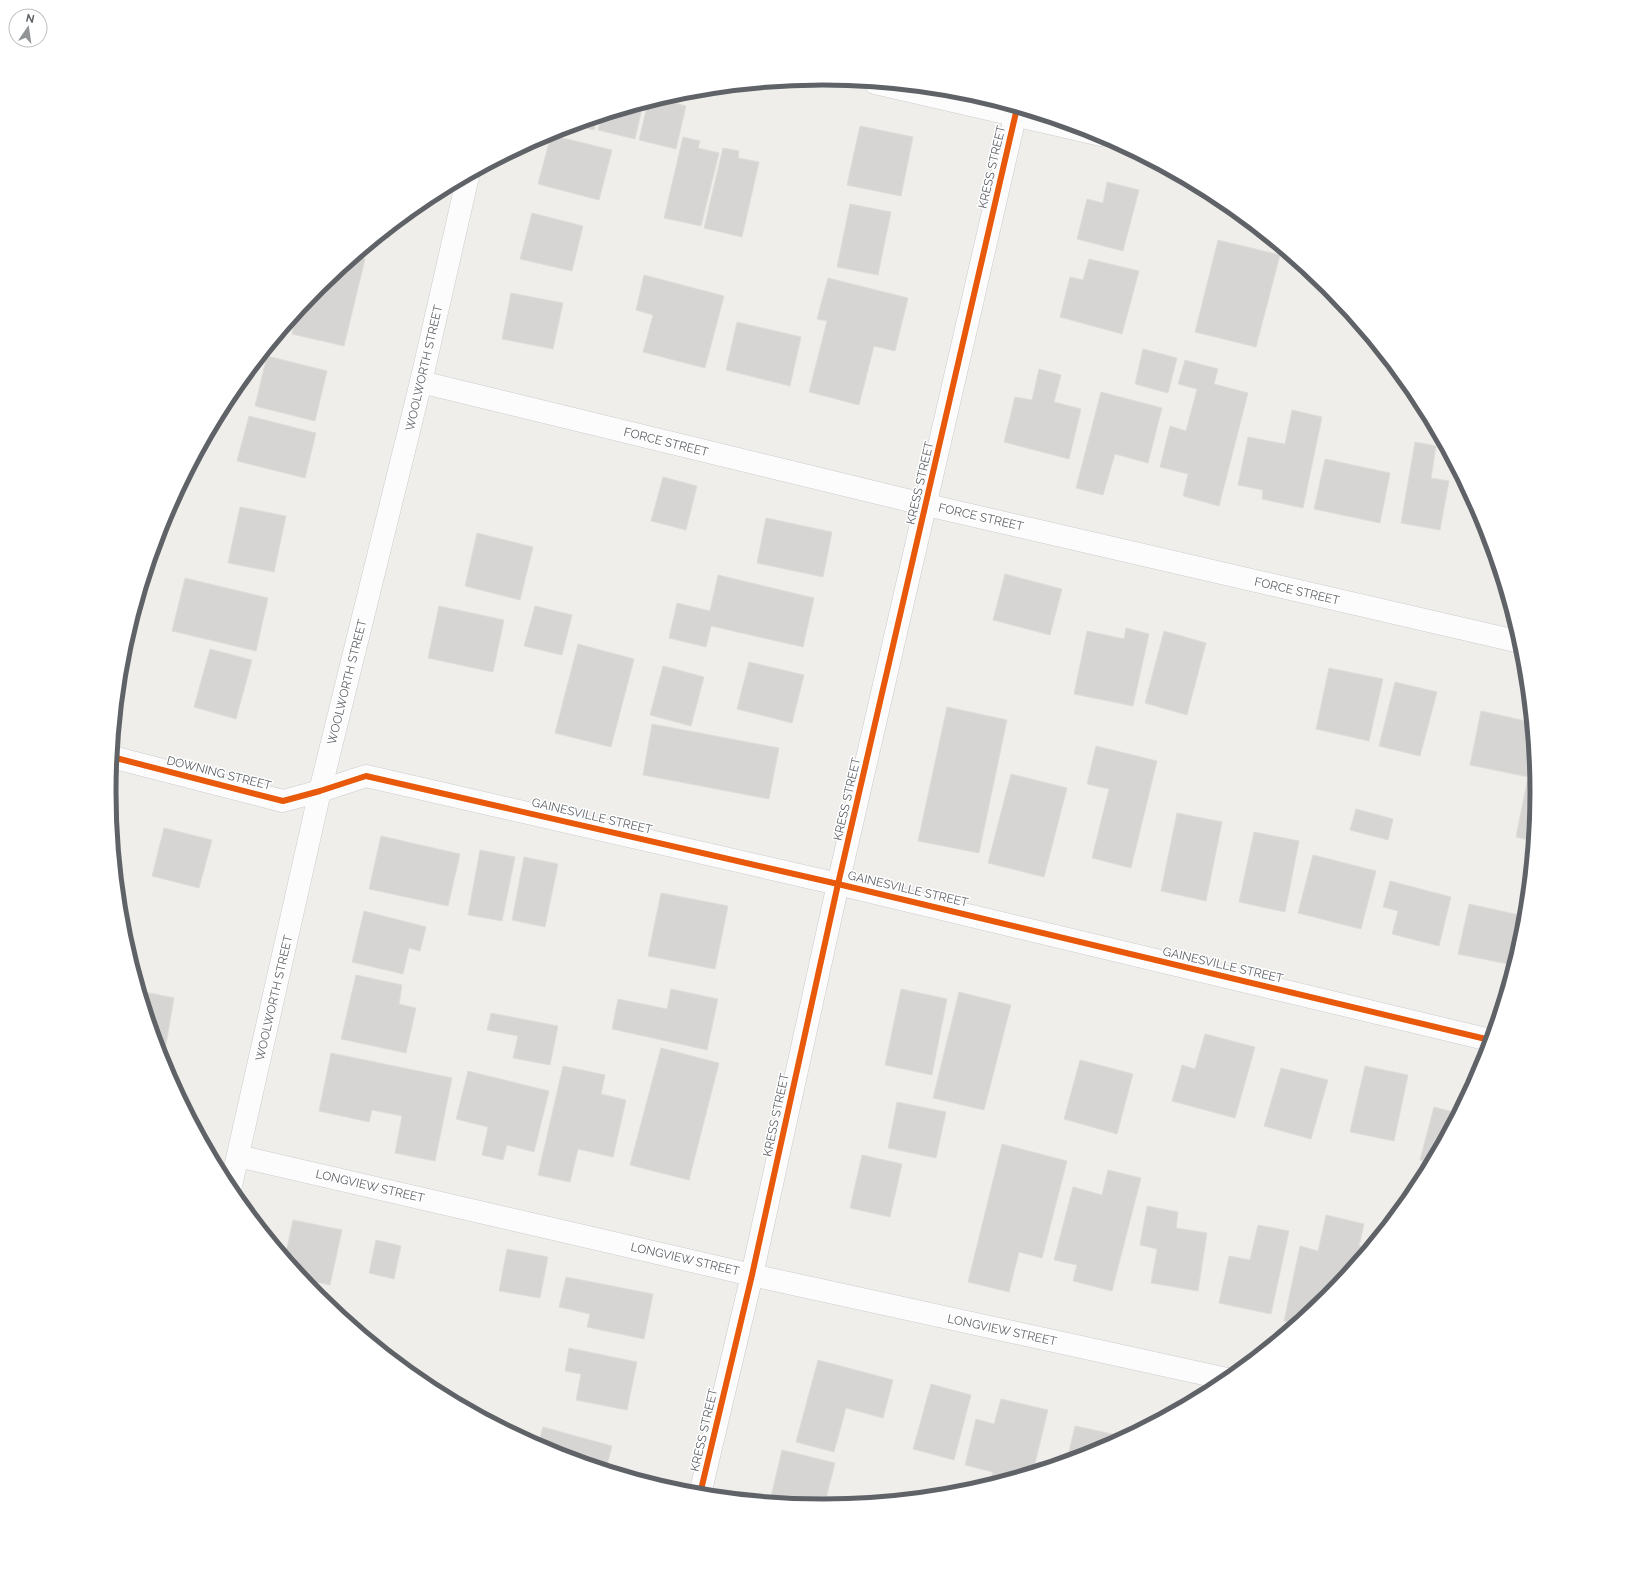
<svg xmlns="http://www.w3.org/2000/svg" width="1645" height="1584" viewBox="0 0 1645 1584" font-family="Raleway,sans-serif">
<rect width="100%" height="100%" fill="#efeeea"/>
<g fill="#d6d5d3" stroke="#deddd9">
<polygon points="659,99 686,106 676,149 639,140 648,102"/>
<polygon points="643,104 635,139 598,130 602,116"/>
<polygon points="597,118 594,130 574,125"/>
<polygon points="860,126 913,137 901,196 847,185"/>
<polygon points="551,135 612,150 599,200 538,184"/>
<polygon points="683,137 700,141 698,148 719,153 701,226 664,218"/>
<polygon points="723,148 739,151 738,158 759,162 742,237 704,228"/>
<polygon points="1107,182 1139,190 1123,251 1077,239 1087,199 1103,203"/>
<polygon points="850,204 891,212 878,275 837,267"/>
<polygon points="532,213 583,226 572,271 520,259"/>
<polygon points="392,226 389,238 380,236"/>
<polygon points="1218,240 1280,255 1256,347 1195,332"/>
<polygon points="354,257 365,259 344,346 292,334 297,312 318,287"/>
<polygon points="1089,259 1139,271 1122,334 1060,317 1070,277 1083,280"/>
<polygon points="644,275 724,296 705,368 643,352 653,315 636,310"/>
<polygon points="828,278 908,298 895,351 874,346 859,405 809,392 827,321 817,319"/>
<polygon points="511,293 563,303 553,349 502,339"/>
<polygon points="737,322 801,337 790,386 726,370"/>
<polygon points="1143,349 1177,358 1168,393 1135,384"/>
<polygon points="267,356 327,371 315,421 255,406"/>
<polygon points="1185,360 1218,369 1214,384 1248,393 1219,506 1183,496 1188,474 1160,467 1170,426 1186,431 1197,389 1178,384"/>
<polygon points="1039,369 1061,375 1054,402 1081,409 1069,459 1004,442 1015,397 1032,400"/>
<polygon points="1101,392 1162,408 1148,463 1115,454 1103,495 1076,488"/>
<polygon points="1292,410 1322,417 1303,508 1262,499 1263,490 1238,485 1248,437 1285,444"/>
<polygon points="249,416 316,433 305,478 237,461"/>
<polygon points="1415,442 1436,446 1431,478 1449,481 1440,530 1401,523"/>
<polygon points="1325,459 1390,473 1380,523 1314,509"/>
<polygon points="663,477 697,486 686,530 651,521"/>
<polygon points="240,507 286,516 274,572 228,563"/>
<polygon points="766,518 832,532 823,577 757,563"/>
<polygon points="477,533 533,547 520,600 465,586"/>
<polygon points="1005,574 1062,589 1050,635 993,620"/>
<polygon points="718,575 814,598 803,647 711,626 706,647 669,638 677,603 710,611"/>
<polygon points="185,578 268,598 256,651 172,631"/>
<polygon points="439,606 504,620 493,672 428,658"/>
<polygon points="535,606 572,615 562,655 524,646"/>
<polygon points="1126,628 1149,634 1133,706 1074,694 1087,631 1124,639"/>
<polygon points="1164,631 1206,643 1187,715 1145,703"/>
<polygon points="578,644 634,659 611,747 555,733"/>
<polygon points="210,649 252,660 236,719 194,707"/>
<polygon points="749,662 804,675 792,723 737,709"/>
<polygon points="663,666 704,677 691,726 650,715"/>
<polygon points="1329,668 1383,679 1369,741 1316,729"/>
<polygon points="1395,682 1437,692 1420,756 1379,746"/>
<polygon points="947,707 1007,720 979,853 918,841"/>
<polygon points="1481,711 1530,722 1536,792 1532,841 1516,837 1528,777 1470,765"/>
<polygon points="652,724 779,748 769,799 643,775"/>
<polygon points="1096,746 1157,761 1131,868 1092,858 1109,789 1087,784"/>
<polygon points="1011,774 1067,788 1044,877 988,863"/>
<polygon points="1356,809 1393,819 1388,840 1350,830"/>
<polygon points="1177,813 1222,822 1206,901 1161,891"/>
<polygon points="164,828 212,840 199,888 152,876"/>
<polygon points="1254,832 1299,841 1285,912 1239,902"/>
<polygon points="381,836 460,854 448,906 369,889"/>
<polygon points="480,850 515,857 502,921 468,915"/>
<polygon points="1313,855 1376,871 1361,929 1298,913"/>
<polygon points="524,857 558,864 545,927 512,920"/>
<polygon points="1390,881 1451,897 1439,946 1392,934 1398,911 1383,907"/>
<polygon points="661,893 728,906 715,969 648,956"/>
<polygon points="1469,904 1524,916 1523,932 1513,965 1458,954"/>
<polygon points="364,911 426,927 420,951 409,948 403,974 352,962"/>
<polygon points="356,975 402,985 399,1004 416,1008 406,1053 341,1039"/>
<polygon points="671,989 718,999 707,1050 612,1029 618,999 667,1009"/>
<polygon points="901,989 947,999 932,1075 885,1065"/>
<polygon points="140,991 174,998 165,1050 158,1048"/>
<polygon points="959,992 1011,1005 984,1110 933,1098"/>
<polygon points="491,1013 558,1026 550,1065 513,1058 518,1036 487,1030"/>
<polygon points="1205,1034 1255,1047 1235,1118 1172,1101 1182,1065 1195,1069"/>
<polygon points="661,1048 719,1063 689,1180 630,1165"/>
<polygon points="331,1053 452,1078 435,1161 395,1153 402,1116 372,1110 369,1122 319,1111"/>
<polygon points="1080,1060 1133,1074 1117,1134 1064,1119"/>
<polygon points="563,1066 605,1075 601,1094 626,1100 613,1157 578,1149 570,1182 538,1175"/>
<polygon points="1365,1066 1408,1075 1394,1141 1350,1132"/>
<polygon points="1281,1068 1328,1080 1311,1139 1264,1126"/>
<polygon points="468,1071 549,1091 534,1152 507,1145 503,1160 482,1155 488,1127 456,1119"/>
<polygon points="897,1102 946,1112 936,1158 888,1148"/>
<polygon points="1434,1107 1457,1113 1430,1163 1420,1160"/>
<polygon points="1002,1144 1067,1161 1042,1258 1019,1252 1009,1292 968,1282"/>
<polygon points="862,1155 902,1164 890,1217 850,1208"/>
<polygon points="1108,1170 1141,1178 1112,1291 1073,1281 1077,1265 1054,1260 1073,1187 1102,1195"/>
<polygon points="1147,1206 1178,1212 1176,1228 1207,1233 1198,1291 1151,1283 1157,1249 1140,1245"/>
<polygon points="1326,1215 1364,1224 1359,1246 1368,1248 1327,1297 1295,1323 1284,1321 1300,1246 1318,1251"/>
<polygon points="293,1220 342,1230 330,1285 303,1279 285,1257"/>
<polygon points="1258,1225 1289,1231 1271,1314 1219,1303 1229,1256 1250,1260"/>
<polygon points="376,1240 401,1246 394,1279 369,1273"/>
<polygon points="507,1249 548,1257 540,1298 499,1291"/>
<polygon points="566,1277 653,1294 644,1339 587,1327 590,1314 559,1307"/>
<polygon points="335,1311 345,1314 343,1318"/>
<polygon points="569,1348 637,1362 627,1410 576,1400 581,1374 565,1371"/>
<polygon points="818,1360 893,1380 883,1418 846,1408 834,1452 796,1442"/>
<polygon points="931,1384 971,1395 954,1460 913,1449"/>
<polygon points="1001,1399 1048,1410 1033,1471 996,1482 990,1481 993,1472 965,1465 976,1419 994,1424"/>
<polygon points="1075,1426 1122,1436 1122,1438 1096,1452 1067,1460"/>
<polygon points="543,1427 612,1446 606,1469 549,1452 538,1446"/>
<polygon points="782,1450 835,1463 824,1506 770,1501"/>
</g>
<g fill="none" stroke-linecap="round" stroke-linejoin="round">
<g stroke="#cbcccc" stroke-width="23">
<g id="street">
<polyline points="875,83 1101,135"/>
<polyline points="421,382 927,505 1520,642"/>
<polyline points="112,757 283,801 320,791 366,776 838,884 1490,1040"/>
<polyline points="238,1156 752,1275 1227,1379"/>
<polyline points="230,1190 320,791 421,382 468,176"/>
</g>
</g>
<g stroke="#cacacb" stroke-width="23">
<polyline id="secondary" points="700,1494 752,1275 838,884 1017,108"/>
</g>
<use href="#street" stroke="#fdfcfc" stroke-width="22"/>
<use href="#secondary" stroke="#fdfcfc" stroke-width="22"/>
<g stroke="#fff" stroke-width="8">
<g id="cycleway">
<polyline points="112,757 283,801 320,791 366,776 838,884 1490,1040"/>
<polyline points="700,1494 752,1275 838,884 1017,108"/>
</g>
</g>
<use href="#cycleway" stroke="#e8590c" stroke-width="6"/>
</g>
<g text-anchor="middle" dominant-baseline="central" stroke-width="3" stroke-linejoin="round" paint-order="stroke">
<g font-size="12" fill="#5f6368" stroke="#fff">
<text transform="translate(992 167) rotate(-77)">KRESS STREET</text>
<text transform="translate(424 368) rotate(-77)">WOOLWORTH STREET</text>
<text transform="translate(666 442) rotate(14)">FORCE STREET</text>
<text transform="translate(920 483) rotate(-77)">KRESS STREET</text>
<text transform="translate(981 517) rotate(13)">FORCE STREET</text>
<text transform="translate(1297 591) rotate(13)">FORCE STREET</text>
<text transform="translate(347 682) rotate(-76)">WOOLWORTH STREET</text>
<text transform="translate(219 773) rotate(14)">DOWNING STREET</text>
<text transform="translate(847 799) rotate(-77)">KRESS STREET</text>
<text transform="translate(592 816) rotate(13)">GAINESVILLE STREET</text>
<text transform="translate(908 889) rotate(13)">GAINESVILLE STREET</text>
<text transform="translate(1223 965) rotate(13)">GAINESVILLE STREET</text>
<text transform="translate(274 998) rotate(-77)">WOOLWORTH STREET</text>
<text transform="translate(776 1115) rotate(-78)">KRESS STREET</text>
<text transform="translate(370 1186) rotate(13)">LONGVIEW STREET</text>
<text transform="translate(685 1259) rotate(13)">LONGVIEW STREET</text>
<text transform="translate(1002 1330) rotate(12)">LONGVIEW STREET</text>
<text transform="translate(704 1430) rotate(-77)">KRESS STREET</text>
</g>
</g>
<path d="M0 0H1645V1584H0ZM116 792a707 707 0 1 1 1414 0a707 707 0 1 1-1414 0Z" fill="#fff" fill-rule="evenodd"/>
<path fill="none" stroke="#5f6368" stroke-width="5" d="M116 792a707 707 0 1 1 1414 0a707 707 0 1 1-1414 0Z"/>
<g transform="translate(28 28) rotate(13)"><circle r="19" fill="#ffffff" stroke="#bfc1c3"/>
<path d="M0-3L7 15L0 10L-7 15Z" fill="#919496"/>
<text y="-6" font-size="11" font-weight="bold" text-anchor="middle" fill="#5f6368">N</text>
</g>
</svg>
